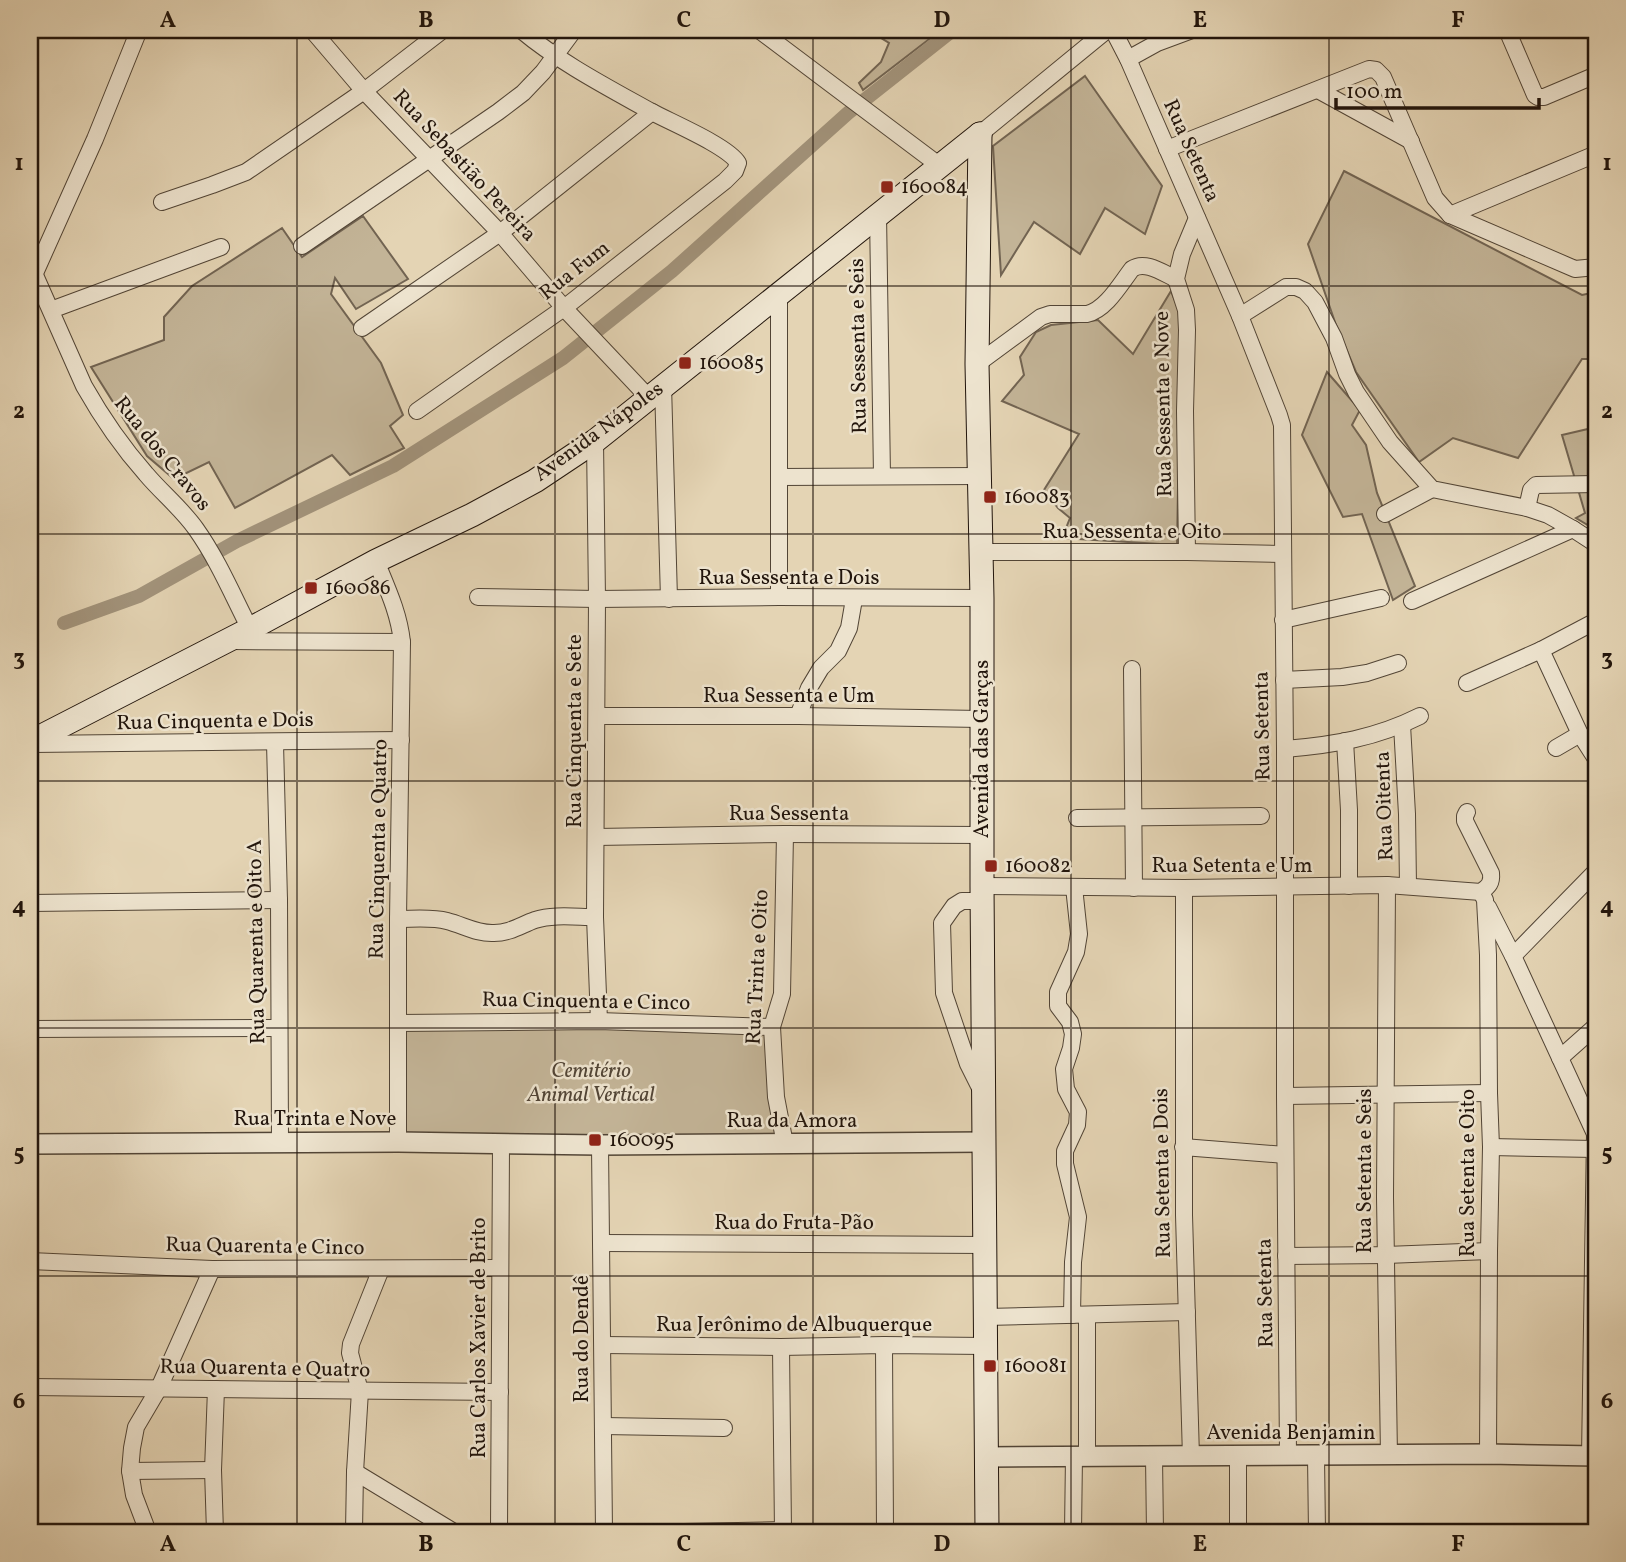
<svg xmlns="http://www.w3.org/2000/svg" width="1626" height="1562" viewBox="0 0 1626 1562" font-family="Vollkorn,serif">
<rect width="100%" height="100%" fill="#e4d4b4"/>
<filter id="stains"><feTurbulence type="fractalNoise" baseFrequency=".00286" numOctaves="4"/><feColorMatrix values="0 0 0 0 .2 0 0 0 0 .09 0 0 0 0 .02 0 0 0 .5 -.17"/></filter>
<radialGradient id="worn" r=".72"><stop offset=".6" stop-color="#630" stop-opacity="0"/><stop offset="1" stop-color="#630" stop-opacity=".3"/></radialGradient>
<g fill="#c3b497" stroke="#726452" stroke-width="2">
<polygon points="868,30 941,30 863,90 859,83 881,62 889,43"/>
<polygon points="1085,76 1162,186 1145,234 1105,208 1080,254 1034,222 1001,275 993,146"/>
<polygon points="1344,171 1582,295 1596,292 1596,359 1582,359 1518,458 1453,438 1419,462 1356,372 1336,325 1308,244"/>
<polygon points="363,216 408,279 356,309 335,278 331,294 381,363 403,415 390,426 404,448 350,475 332,455 235,508 209,462 174,479 147,456 91,367 164,340 164,317 192,286 282,228 302,257"/>
<polygon points="1171,291 1181,315 1177,545 1062,538 1070,518 1058,508 1044,490 1079,434 1002,401 1024,375 1020,357 1036,332 1051,325 1098,320 1133,354"/>
<polygon points="1327,372 1360,410 1352,425 1366,445 1377,493 1415,586 1393,600 1362,514 1343,517 1302,435"/>
<polygon points="1596,426 1596,530 1576,518 1585,513 1562,435 1592,428"/>
<polygon points="399,1023 772,1027 785,1144 398,1142"/>
</g>
<g fill="none" stroke-linecap="round" stroke-linejoin="round">
<polyline stroke="#a2937b" stroke-width="14" points="64,623 139,596 237,541 393,466 563,358 672,271 848,113 953,30"/>
<g stroke="#524536" stroke-width="18">
<g id="minor">
<polyline points="312,30 364,91 500,233 564,308 649,398"/>
<polyline points="759,30 940,166"/>
<polyline points="1113,30 1128,59 1240,316 1279,415 1282,425 1285,749 1285,1096 1288,1456"/>
<polyline points="1507,30 1535,95 1538,97 1544,97 1596,75"/>
<polyline points="1128,59 1157,43 1192,30"/>
<polyline points="1318,90 1411,141"/>
<polyline points="980,134 1107,30"/>
<polyline points="1167,149 1369,69 1376,70 1383,77 1435,198 1450,215 1575,269 1596,267"/>
<polyline points="162,202 212,185 246,172 364,91 443,30"/>
<polyline points="878,214 882,476"/>
<polyline points="1450,215 1596,154"/>
<polyline points="302,246 498,112 523,93 543,72 574,30"/>
<path d="M30 264 84 386C101 416 122 447 146 474 162 493 182 509 196 529 218 560 233 596 250 629"/>
<polyline points="30,289 35,273 95,139 139,30"/>
<polyline points="51,310 221,247"/>
<polyline points="1240,316 1286,287 1296,287 1305,291 1315,302 1334,338 1347,374 1356,392 1390,442 1432,489 1527,508 1548,515 1573,529 1596,544"/>
<polyline points="362,328 500,233 652,112"/>
<path d="M977 364 1041 317 1050 314H1087C1106 310 1121 283 1132 269 1145 260 1163 273 1176 279"/>
<polyline points="663,385 669,599"/>
<path d="M417 411 564 308 725 181 735 171 738 163C728 146 670 122 650 111 607 87 559 62 521 30"/>
<polyline points="595,441 597,599 595,917 599,1021"/>
<polyline points="779,477 980,476"/>
<polyline points="1527,508 1531,490 1536,485 1596,484"/>
<polyline points="1385,514 1432,489"/>
<polyline points="981,552 1187,552 1282,554"/>
<polyline points="1187,552 1185,411 1187,330 1186,310 1176,279 1182,254 1197,218"/>
<path d="M376 561C387 588 399 613 402 642L398 919V1142"/>
<polyline points="478,597 597,599 779,597 982,598"/>
<polyline points="779,597 779,292"/>
<polyline points="1412,601 1573,529"/>
<polyline points="1283,620 1381,598"/>
<polyline points="231,641 402,642"/>
<polyline points="1541,650 1580,734 1596,759"/>
<polyline points="1132,669 1134,888"/>
<polyline points="1284,680 1342,677 1367,673 1398,663"/>
<polyline points="1467,683 1541,650 1596,621"/>
<polyline points="597,716 798,716 981,719"/>
<polyline points="798,716 809,688 821,668 838,651 849,628 854,599"/>
<polyline points="1402,725 1407,814 1408,886"/>
<polyline points="1345,741 1349,810 1349,886"/>
<polyline points="275,743 279,900 280,1142"/>
<polyline points="32,744 401,740"/>
<polyline points="1556,748 1580,734"/>
<path d="M1285 749C1334 745 1376 738 1420 716"/>
<path d="M1467 812 1465 816V821L1491 873C1492 883 1489 886 1481 892"/>
<polyline points="1077,818 1261,816"/>
<polyline points="596,837 785,834 982,835"/>
<polyline points="1387,885 1385,1197 1389,1456"/>
<polyline points="982,886 1184,888 1387,885 1481,892"/>
<polyline points="1184,888 1184,1215 1191,1457"/>
<polyline points="1481,892 1485,900 1488,955 1489,1093 1491,1147 1489,1251 1488,1454"/>
<polyline points="30,903 279,900"/>
<polyline points="1488,907 1513,956 1596,1136"/>
<path d="M398 919C414 919 432 917 447 921 463 925 477 934 494 933 510 933 521 925 535 920 553 914 576 917 595 917"/>
<polyline points="1513,956 1596,871"/>
<polyline points="399,1023 599,1021 772,1027"/>
<polyline points="30,1029 279,1028"/>
<polyline points="1560,1058 1596,1026"/>
<polyline points="981,1090 968,1064 944,993 942,923 954,906 962,901 982,901"/>
<polyline points="1285,1096 1489,1093"/>
<polyline points="785,1144 776,1097 772,1027 782,994 785,834"/>
<polyline points="600,1145 604,1532"/>
<polyline points="1183,1147 1285,1155"/>
<polyline points="1491,1147 1595,1149"/>
<polyline points="602,1243 986,1245"/>
<polyline points="1286,1256 1386,1255 1489,1251"/>
<polyline points="30,1261 212,1269 500,1268"/>
<polyline points="1072,1315 1073,1262 1078,1217 1065,1164 1065,1151 1077,1125 1078,1112 1066,1089 1064,1069 1071,1048 1073,1034 1070,1022 1058,1006 1058,992 1076,952 1079,934 1074,887"/>
<polyline points="1087,1315 1087,1457"/>
<polyline points="986,1317 1187,1312"/>
<polyline points="603,1345 781,1347 884,1345 986,1346"/>
<polyline points="884,1345 885,1532"/>
<polyline points="781,1347 783,1532"/>
<polyline points="30,1387 500,1392"/>
<polyline points="603,1426 724,1428"/>
<polyline points="1316,1456 1317,1532"/>
<polyline points="1590,1456 1595,1134"/>
<polyline points="1154,1457 1155,1532"/>
<polyline points="130,1471 213,1470"/>
<polyline points="355,1472 454,1532"/>
<polyline points="148,1532 134,1495 130,1471 132,1448 136,1427 159,1388 212,1269"/>
<polyline points="215,1532 213,1470 216,1389"/>
<polyline points="354,1532 355,1472 360,1391 350,1353 351,1344 381,1269"/>
<polyline points="499,1532 501,1144"/>
<polyline points="684,1532 783,1530"/>
<polyline points="1073,1532 1074,1456"/>
<polyline points="1238,1532 1238,1456"/>
</g>
</g>
<g stroke="#524536" stroke-width="22">
<g id="tertiary">
<polyline points="30,1144 398,1142 600,1145 984,1142"/>
<polyline points="986,1457 1488,1454 1596,1456"/>
</g>
</g>
<g stroke="#22150c" stroke-width="25">
<g id="secondary">
<polyline points="980,134 977,364 982,598 982,886 987,1532"/>
<polyline points="30,742 250,629 376,561 472,515 535,481 595,441 980,134"/>
</g>
</g>
<use href="#minor" stroke="#ede3ce" stroke-width="16"/>
<use href="#tertiary" stroke="#ede3ce" stroke-width="19"/>
<use href="#secondary" stroke="#ede3ce" stroke-width="23"/>
</g>
<path fill="none" stroke="#22150c" stroke-width="2" stroke-opacity="0.55" d="M297 30V1532M555 30V1532M813 30V1532M1071 30V1532M1329 30V1532M30 286H1596M30 534H1596M30 781H1596M30 1028H1596M30 1276H1596"/>
<g fill="#8f2418" stroke="#ede3ce" stroke-width="2.5">
<rect x="880" y="180" width="14" height="14" rx="3.5"/>
<rect x="678" y="356" width="14" height="14" rx="3.5"/>
<rect x="983" y="490" width="14" height="14" rx="3.5"/>
<rect x="304" y="581" width="14" height="14" rx="3.5"/>
<rect x="984" y="859" width="14" height="14" rx="3.5"/>
<rect x="588" y="1133" width="14" height="14" rx="3.5"/>
<rect x="983" y="1359" width="14" height="14" rx="3.5"/>
</g>
<g text-anchor="middle" dominant-baseline="central" stroke-width="5" stroke-linejoin="round" paint-order="stroke">
<g font-size="21" fill="#22150c" stroke="#ede3ce">
<text transform="translate(1191 151) rotate(66)">Rua Setenta</text>
<text transform="translate(464 166) rotate(47)">Rua Sebastião Pereira</text>
<text transform="translate(575 271) rotate(-38)">Rua Fum</text>
<text transform="translate(859 346) rotate(-91)">Rua Sessenta e Seis</text>
<text transform="translate(1164 404) rotate(-91)">Rua Sessenta e Nove</text>
<text transform="translate(599 432) rotate(-36)">Avenida Nápoles</text>
<text transform="translate(162 454) rotate(51)">Rua dos Cravos</text>
<text x="1132" y="532">Rua Sessenta e Oito</text>
<text x="789" y="578">Rua Sessenta e Dois</text>
<text x="789" y="696">Rua Sessenta e Um</text>
<text transform="translate(215 722) rotate(-1)">Rua Cinquenta e Dois</text>
<text transform="translate(1263 726) rotate(-91)">Rua Setenta</text>
<text transform="translate(575 731) rotate(-90)">Rua Cinquenta e Sete</text>
<text transform="translate(982 749) rotate(-90)">Avenida das Garças</text>
<text transform="translate(1385 806) rotate(-92)">Rua Oitenta</text>
<text x="789" y="814">Rua Sessenta</text>
<text transform="translate(379 849) rotate(-89)">Rua Cinquenta e Quatro</text>
<text x="1232" y="866">Rua Setenta e Um</text>
<text transform="translate(257 942) rotate(-91)">Rua Quarenta e Oito A</text>
<text transform="translate(758 967) rotate(-87)">Rua Trinta e Oito</text>
<text transform="translate(586 1002) rotate(1)">Rua Cinquenta e Cinco</text>
<text x="315" y="1119">Rua Trinta e Nove</text>
<text x="792" y="1121">Rua da Amora</text>
<text transform="translate(1365 1171) rotate(-90)">Rua Setenta e Seis</text>
<text transform="translate(1163 1173) rotate(-91)">Rua Setenta e Dois</text>
<text transform="translate(1468 1173) rotate(-90)">Rua Setenta e Oito</text>
<text x="794" y="1223">Rua do Fruta-Pão</text>
<text transform="translate(265 1247) rotate(1)">Rua Quarenta e Cinco</text>
<text transform="translate(1266 1293) rotate(-91)">Rua Setenta</text>
<text x="794" y="1325">Rua Jerônimo de Albuquerque</text>
<text transform="translate(479 1338) rotate(-90)">Rua Carlos Xavier de Brito</text>
<text transform="translate(582 1339) rotate(-90)">Rua do Dendê</text>
<text transform="translate(265 1369) rotate(1)">Rua Quarenta e Quatro</text>
<text x="1291" y="1433">Avenida Benjamin</text>
</g>
<g font-size="21" fill="#22150c" stroke="#ede3ce" text-anchor="start">
<text x="901" y="187">160084</text>
<text x="699" y="363">160085</text>
<text x="1004" y="497">160083</text>
<text x="325" y="588">160086</text>
<text x="1005" y="866">160082</text>
<text x="609" y="1140">160095</text>
<text x="1004" y="1366">160081</text>
</g>
<g font-size="21" font-style="italic" fill="#524536" stroke="#ede3ce">
<text x="591" y="1071">Cemitério<tspan x="591" dy="24">Animal Vertical</tspan></text>
</g>
</g>
<rect width="1626" height="1562" fill="none" stroke="#e4d4b4" stroke-width="77"/>
<path d="M1336 98v10h203v-10" fill="none" stroke="#22150c" stroke-width="3.5"/>
<text x="1346" y="98" font-size="21" fill="#22150c" stroke="#ede3ce" stroke-width="5" paint-order="stroke">100 m</text>
<rect x="38" y="38" width="1550" height="1486" fill="none" stroke="#22150c" stroke-width="2.5"/>
<g font-size="23" text-anchor="middle" font-weight="bold" fill="#22150c">
<text x="168" y="27">A</text>
<text x="426" y="27">B</text>
<text x="684" y="27">C</text>
<text x="942" y="27">D</text>
<text x="1200" y="27">E</text>
<text x="1458" y="27">F</text>
<text x="19" y="170">1</text>
<text x="1607" y="170">1</text>
<text x="19" y="418">2</text>
<text x="1607" y="418">2</text>
<text x="19" y="665">3</text>
<text x="1607" y="665">3</text>
<text x="19" y="913">4</text>
<text x="1607" y="913">4</text>
<text x="19" y="1160">5</text>
<text x="1607" y="1160">5</text>
<text x="19" y="1408">6</text>
<text x="1607" y="1408">6</text>
<text x="168" y="1551">A</text>
<text x="426" y="1551">B</text>
<text x="684" y="1551">C</text>
<text x="942" y="1551">D</text>
<text x="1200" y="1551">E</text>
<text x="1458" y="1551">F</text>
</g>
<rect width="100%" height="100%" filter="url(#stains)"/>
<rect width="100%" height="100%" fill="url(#worn)"/>
</svg>
